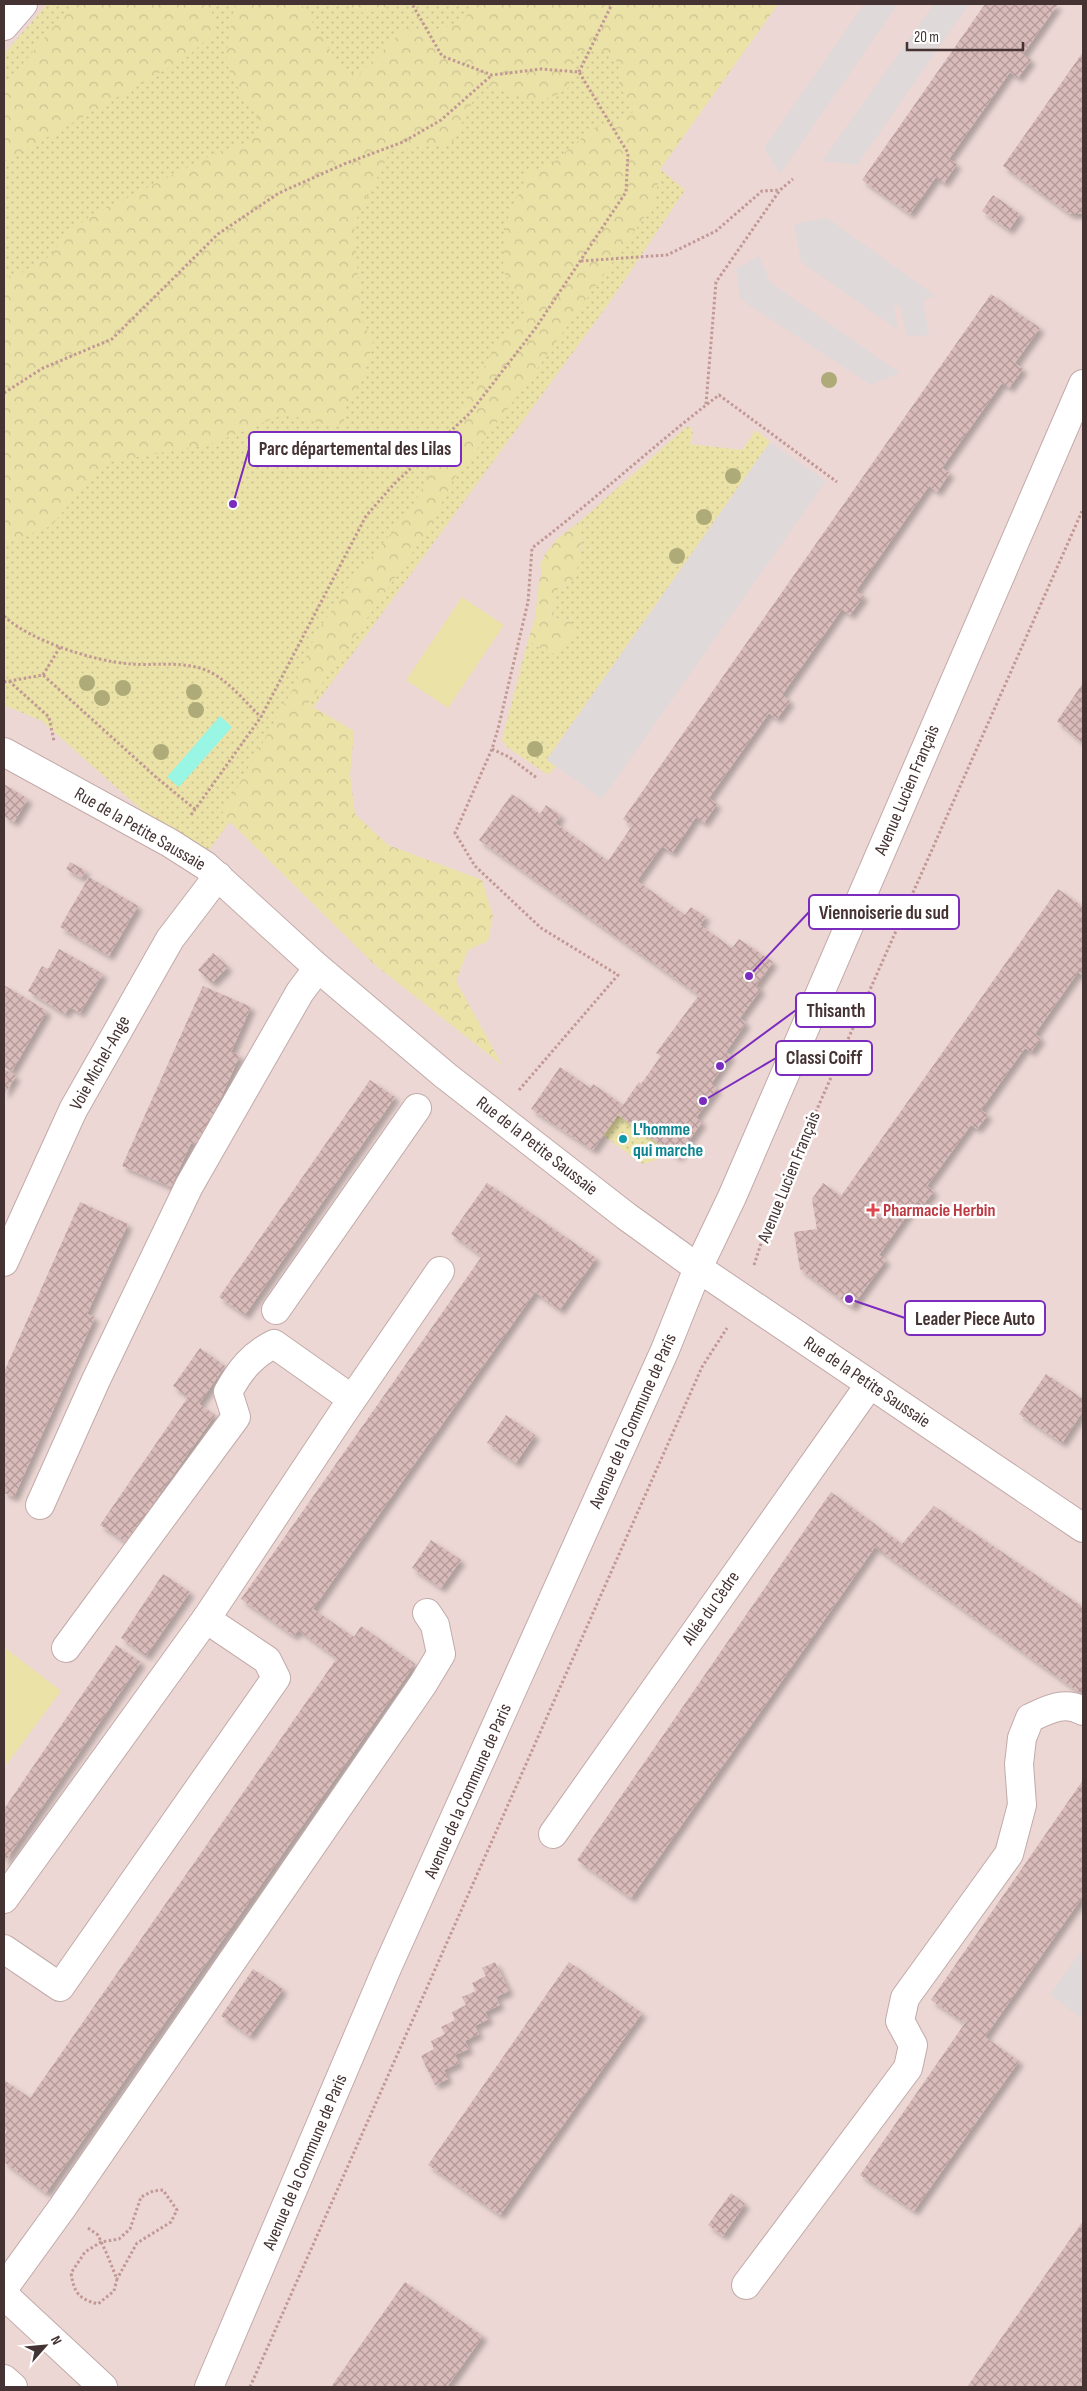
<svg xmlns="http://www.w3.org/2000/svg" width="1087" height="2391" viewBox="0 0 1087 2391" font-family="'Sofia Sans Condensed',sans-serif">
<defs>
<pattern id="grass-dots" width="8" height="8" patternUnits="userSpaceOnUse" patternTransform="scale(1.25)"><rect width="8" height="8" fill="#ebe2a8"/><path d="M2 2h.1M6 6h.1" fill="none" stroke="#cbc291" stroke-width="1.8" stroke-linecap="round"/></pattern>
<pattern id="forest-crowns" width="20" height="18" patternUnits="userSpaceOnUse" patternTransform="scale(1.25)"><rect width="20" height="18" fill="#ebe2a8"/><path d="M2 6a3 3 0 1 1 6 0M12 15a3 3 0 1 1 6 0" fill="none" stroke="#cbc291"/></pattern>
<pattern id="building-cross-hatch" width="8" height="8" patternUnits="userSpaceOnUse" patternTransform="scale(1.25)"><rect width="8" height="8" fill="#d9bbba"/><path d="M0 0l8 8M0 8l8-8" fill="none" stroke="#b29998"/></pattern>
<filter id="shadow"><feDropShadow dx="4.5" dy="4.5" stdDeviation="2.5" flood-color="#0004"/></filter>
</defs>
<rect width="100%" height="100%" fill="#f3e5e3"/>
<rect fill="#ecd7d4" x="4" y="4" width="1079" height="2383"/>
<g fill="url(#grass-dots)">
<polygon points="47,4 778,4 660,169 685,190 609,303 206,854 163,829 42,721 4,705 4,54"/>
<path d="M686 427H691L693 434 690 444 742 450 756 430 770 442 547 759 556 766 548 775 506 746 502 740 528 640 547 653 570 620 555 618 552 610 558 589C576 583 580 560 581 543 581 536 578 530 578 523Z"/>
<polygon points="618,1115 665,1148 656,1160 643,1164 603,1135"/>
</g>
<g fill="url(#forest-crowns)">
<polygon points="73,4 210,4 216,31 187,57 4,162 4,86"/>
<path d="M235 4H301L344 72 359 75 404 29 436 32 465 19 472 4H778L660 169 655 202 525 386 453 480 430 527 308 704 354 731 350 775 355 814 388 845 482 880 493 916 488 941 468 950 456 981 502 1065 374 964 222 814 294 687 316 633 358 573 411 510 497 342 526 314 520 297 503 271 504 227 528 173 551 164 594 128 619 122 633 112 619 84 620 71 615 57 603 51H573L569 87C538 110 520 95 488 86L475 97 452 143 391 150 354 224 361 318 373 342 363 379 346 405 343 428 284 414 214 443 104 463 51 526 4 544V278L23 272 50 256 66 235 89 217 218 152 251 141 261 124C251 103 232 86 227 62 225 50 233 18 235 4Z"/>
<polygon points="345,4 394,4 366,14"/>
<polygon points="578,523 581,542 578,568 572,581 558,589 552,610 555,618 570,620 575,635 557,653 547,653 528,640 535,619 539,581 542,574 540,565 545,554 557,539"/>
</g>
<g fill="#ebe2a8">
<polygon points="462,597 504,625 448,708 406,680"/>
<polygon points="4,1647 61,1691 4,1768"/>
</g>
<g fill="#e0d9d9">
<polygon points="864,4 898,4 780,174 764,148"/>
<polygon points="934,4 969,4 857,165 822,161"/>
<polygon points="827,218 936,296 923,299 929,335 907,337 900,305 894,306 898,330 801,262 794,224"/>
<polygon points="759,256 770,282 900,373 871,385 747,304 740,298 736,269"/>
<polygon points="770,442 826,481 602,799 547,760"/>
<polygon points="1083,1948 1083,2019 1050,1995"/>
</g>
<polygon fill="#99f6e5" points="220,716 232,727 179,787 167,777"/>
<g fill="url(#building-cross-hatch)" filter="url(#shadow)">
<polygon points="985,4 1058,4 1023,54 1031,60 1018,78 1010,72 949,159 957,164 944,183 936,177 910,214 862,180"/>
<polygon points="1083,52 1083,214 1070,214 1003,166"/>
<polygon points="993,195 1020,214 1009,230 982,211"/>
<polygon points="991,294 1040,328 1015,363 1023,369 1009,388 1002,383 942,468 950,473 937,492 929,486 856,591 864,596 850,615 842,609 782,695 790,701 777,719 769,713 709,798 717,804 704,823 696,817 672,853 662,846 637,881 685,915 691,907 706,917 700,925 732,948 739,939 773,962 756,986 761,989 740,1018 746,1023 726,1052 731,1055 711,1084 717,1088 696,1118 702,1122 678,1157 618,1115 593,1150 531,1109 560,1067 590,1088 593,1084 623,1105 639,1082 641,1084 661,1056 656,1053 699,995 479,840 512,794 540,814 546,805 561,816 555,823 608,861 632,826 623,819"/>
<polygon points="1083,683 1083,743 1057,721"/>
<polygon points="4,784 28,799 14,822 4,816"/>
<polygon points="70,862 86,871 82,878 66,869"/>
<polygon points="89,877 138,906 109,956 60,927"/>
<polygon points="1058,889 1083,907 1083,976 1078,972 1035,1034 1041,1038 1031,1052 1025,1048 981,1110 988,1115 977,1129 971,1125 927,1186 934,1191 923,1205 917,1201 879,1255 886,1260 852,1307 800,1269 794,1232 817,1229 812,1199 823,1183 841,1196"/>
<polygon points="59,949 103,974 80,1013 70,1007 65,1014 28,991 42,966 48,969"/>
<polygon points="213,953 228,967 212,983 198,970"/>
<polygon points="4,985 47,1011 12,1071 4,1067"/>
<polygon points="203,986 251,1007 231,1052 240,1055 199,1146 191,1143 171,1187 122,1166"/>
<polygon points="4,1069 16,1076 4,1095"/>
<polygon points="370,1080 395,1097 245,1315 219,1297"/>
<polygon points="487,1183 596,1258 560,1310 535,1292 313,1609 354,1637 361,1626 415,1664 46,2193 4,2162 4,2136 7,2131 4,2129 4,2080 30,2098 337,1658 298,1630 294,1636 241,1599 482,1256 451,1234"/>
<polygon points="80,1202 128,1224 87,1314 95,1317 14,1497 4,1493 4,1372"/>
<polygon points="200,1348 225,1366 199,1404 215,1415 126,1542 100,1525 188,1397 173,1386"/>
<polygon points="1046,1374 1083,1399 1083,1411 1062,1443 1019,1414"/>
<polygon points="506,1415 535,1435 516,1463 487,1443"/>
<polygon points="831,1492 902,1544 934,1506 1083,1607 1083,1695 875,1547 631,1898 577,1860"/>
<polygon points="431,1540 461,1560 441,1588 412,1568"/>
<polygon points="163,1574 190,1592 146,1656 121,1638"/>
<polygon points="116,1645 141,1662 4,1863 4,1809"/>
<polygon points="1083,1780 1083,1896 985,2037 1019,2061 914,2211 860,2175 965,2023 931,2000"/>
<polygon points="495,1962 509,1991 496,1997 500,2005 485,2012 489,2019 475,2026 479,2034 465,2041 469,2049 455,2055 459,2063 444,2070 448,2079 435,2085 421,2056 434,2049 431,2041 445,2034 441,2027 455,2020 452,2012 466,2005 462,1997 476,1991 472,1983 486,1976 482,1968"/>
<polygon points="569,1962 642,2013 500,2215 428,2165"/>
<polygon points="253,1969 283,1989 250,2036 221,2016"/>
<polygon points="731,2193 745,2204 723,2236 708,2225"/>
<polygon points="1083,2221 1083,2387 967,2387"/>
<polygon points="405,2282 483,2336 447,2387 331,2387"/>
</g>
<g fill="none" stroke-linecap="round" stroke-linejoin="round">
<g stroke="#c2aaa8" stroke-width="30">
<g id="minor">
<polyline points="4,26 23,4"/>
<polyline points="4,752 170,843 206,866 318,968 446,1076 626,1216 698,1268 1083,1528"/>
<polyline points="4,1262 73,1110 170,939 218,876"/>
<polyline points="276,1310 417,1108"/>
<polyline points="40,1505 96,1380 189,1186 300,992 318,968"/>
<path d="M66 1648 236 1417 228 1392C240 1370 252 1355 274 1344L352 1399"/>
<polyline points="553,1834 870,1384"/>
<polyline points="4,1899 206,1619 342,1414 440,1271"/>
<polyline points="4,1949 60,1987 276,1678 267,1660 206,1619"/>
<path d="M746 2285 908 2068 913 2045 900 2021 905 1998 1009 1854 1022 1805 1019 1764 1022 1738 1030 1718C1047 1710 1065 1700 1083 1711"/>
<polyline points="4,2288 62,2208 423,1684 441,1654 435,1625 427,1613"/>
<polyline points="4,2295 103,2387"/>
<polyline points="4,2379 13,2387"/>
<polyline points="209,2387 387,1968 665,1350 698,1268 732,1197 1083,384"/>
</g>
</g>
<g stroke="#c29895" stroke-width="3" stroke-dasharray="2.5 2.5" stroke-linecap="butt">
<polyline points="579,72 612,4"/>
<polyline points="581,261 667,255 716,231 762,191 780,190"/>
<polyline points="4,393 43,368 112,339 218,234 279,193 344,164 403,142 441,120 492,75"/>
<polyline points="706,404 716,282 780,190 793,179"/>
<path d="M4 616C30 641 94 661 130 664 155 666 186 660 210 672 230 682 245 702 261 717"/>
<polyline points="43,675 60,647"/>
<polyline points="9,681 49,717 54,741"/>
<polyline points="4,682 43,675 157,778 196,810"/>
<polyline points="492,749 509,757 537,778"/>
<polyline points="191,815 261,717 366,516 394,484 470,413 535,329 626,192 628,153 579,72 541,69 492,75 442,56 412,4"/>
<path d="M519 1090 618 975 541 928 475 866 455 833 492 749 498 729 528 602 532 548C596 499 655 444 719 395L837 482"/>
<polyline points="754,1265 771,1213 1083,509"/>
<path d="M88 2228 98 2235 106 2252 117 2279 114 2291 98 2304C78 2299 74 2292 71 2273L85 2252 101 2242 119 2239 130 2229 141 2197 153 2191 163 2190 177 2210 171 2222 137 2243 117 2279"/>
<polyline points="250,2387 702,1367 727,1328"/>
</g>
<use href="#minor" stroke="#fff" stroke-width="28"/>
</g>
<g fill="#afab79">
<circle cx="829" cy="380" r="8"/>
<circle cx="733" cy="476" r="8"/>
<circle cx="704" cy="517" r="8"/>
<circle cx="677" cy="556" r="8"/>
<circle cx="87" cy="683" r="8"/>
<circle cx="123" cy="688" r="8"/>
<circle cx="194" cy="692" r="8"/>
<circle cx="102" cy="698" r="8"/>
<circle cx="196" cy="710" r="8"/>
<circle cx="535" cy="749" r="8"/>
<circle cx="161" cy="752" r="8"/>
</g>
<circle fill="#0f9aa8" stroke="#fff" stroke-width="2" cx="623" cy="1139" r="5"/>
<path fill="#e0444e" stroke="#fff" stroke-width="2" d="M870.5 1202.5h5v5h5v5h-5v5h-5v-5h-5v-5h5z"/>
<g text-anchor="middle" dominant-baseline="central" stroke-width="5" stroke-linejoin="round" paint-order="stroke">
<g font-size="18" fill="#453333" stroke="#fff">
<text transform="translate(907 790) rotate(-67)">Avenue Lucien Français</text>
<text transform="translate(140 829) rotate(30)">Rue de la Petite Saussaie</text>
<text transform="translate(100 1063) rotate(-61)">Voie Michel-Ange</text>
<text transform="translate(537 1146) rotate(38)">Rue de la Petite Saussaie</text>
<text transform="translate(789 1177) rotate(-68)">Avenue Lucien Français</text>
<text transform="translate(867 1382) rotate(34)">Rue de la Petite Saussaie</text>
<text transform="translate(633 1421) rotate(-66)">Avenue de la Commune de Paris</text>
<text transform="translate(711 1608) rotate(-55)">Allée du Cèdre</text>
<text transform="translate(468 1791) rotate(-66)">Avenue de la Commune de Paris</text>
<text transform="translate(305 2162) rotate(-67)">Avenue de la Commune de Paris</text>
</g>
<g font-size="18" font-weight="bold" fill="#0d838f" stroke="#fff" text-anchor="start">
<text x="633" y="1129">L'homme<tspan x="633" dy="21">qui marche</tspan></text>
</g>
<g font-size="18" font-weight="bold" fill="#be3a42" stroke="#fff" text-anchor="start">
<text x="883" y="1210">Pharmacie Herbin</text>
</g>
</g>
<path fill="none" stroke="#7b2cbf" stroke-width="2" d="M233 504L249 449M749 976L809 912M720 1066L796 1010M703 1101L776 1058M849 1299L905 1318"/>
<g fill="#7b2cbf" stroke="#fff" stroke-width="2">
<circle cx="233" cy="504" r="5"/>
<circle cx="749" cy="976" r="5"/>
<circle cx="720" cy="1066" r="5"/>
<circle cx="703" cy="1101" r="5"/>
<circle cx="849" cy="1299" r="5"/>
</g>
<g fill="#fff" stroke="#7b2cbf" stroke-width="2">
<rect x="249" y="432" width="212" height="34" rx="5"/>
<rect x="809" y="895" width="150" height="34" rx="5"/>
<rect x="796" y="993" width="79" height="34" rx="5"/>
<rect x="776" y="1041" width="96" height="34" rx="5"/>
<rect x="905" y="1301" width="140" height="34" rx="5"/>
</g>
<g font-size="19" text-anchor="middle" font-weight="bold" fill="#453333">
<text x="355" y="455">Parc départemental des Lilas</text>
<text x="884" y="919">Viennoiserie du sud</text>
<text x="836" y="1017">Thisanth</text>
<text x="824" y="1064">Classi Coiff</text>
<text x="975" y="1325">Leader Piece Auto</text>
</g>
<rect width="1087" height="2391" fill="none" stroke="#453333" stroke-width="10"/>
<g transform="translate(45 2346) rotate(63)" stroke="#ffffff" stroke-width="4" paint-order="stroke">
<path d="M0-4L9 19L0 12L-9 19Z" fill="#453333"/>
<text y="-8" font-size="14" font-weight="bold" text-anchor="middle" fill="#453333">N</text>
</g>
<path d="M907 42v8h116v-8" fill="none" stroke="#453333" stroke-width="2.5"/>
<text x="914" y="42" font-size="15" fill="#453333" stroke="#ffffff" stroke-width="4" paint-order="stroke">20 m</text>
</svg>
